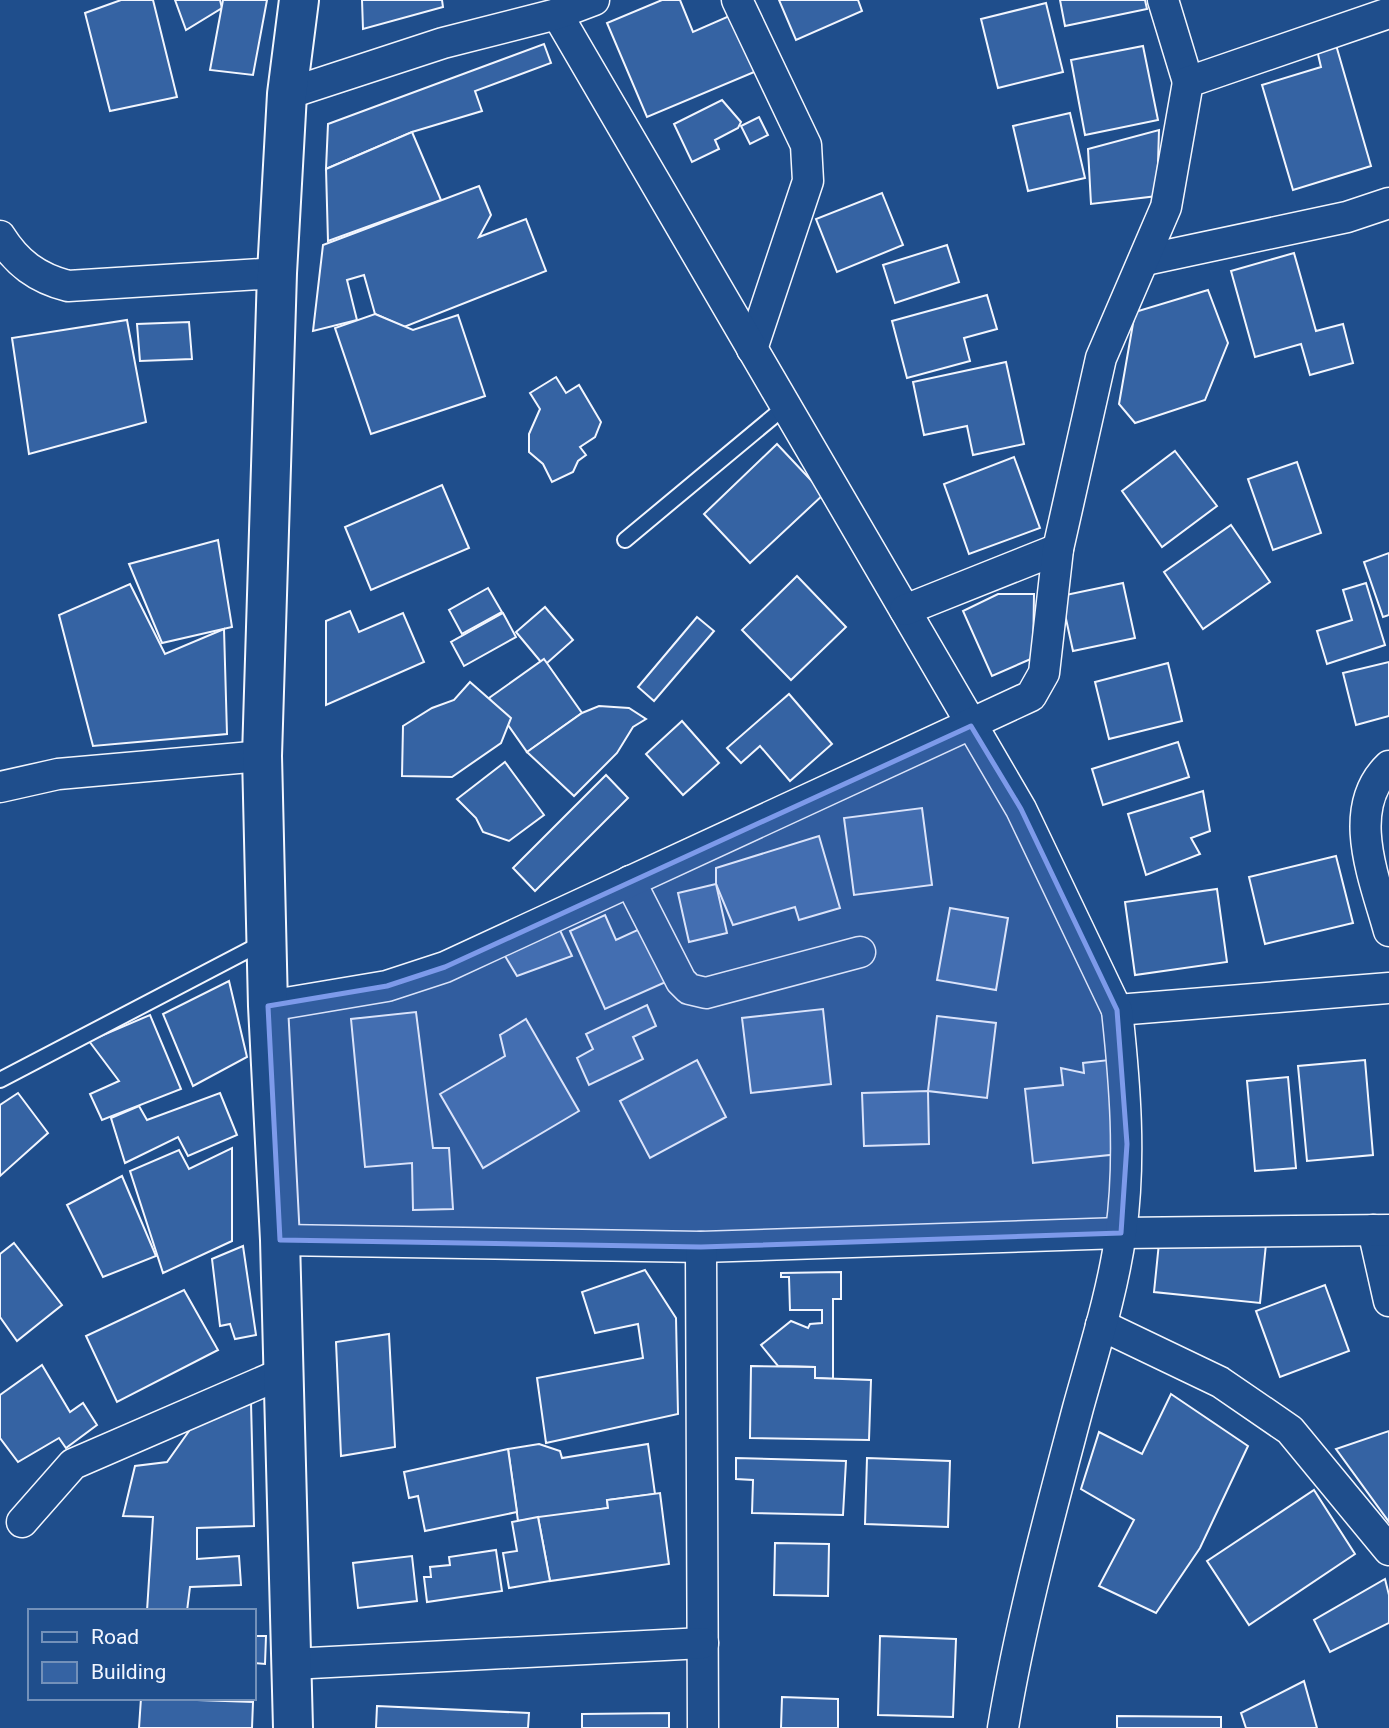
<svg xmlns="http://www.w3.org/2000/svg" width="1389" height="1728" viewBox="0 0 1389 1728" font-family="Roboto,sans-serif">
<rect width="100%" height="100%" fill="#1f4e8c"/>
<g fill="#3563a3" stroke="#f2f6ff" stroke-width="2">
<polygon points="121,0 153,0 177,97 110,111 85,13"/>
<polygon points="175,0 220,0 222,8 186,30"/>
<polygon points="223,0 267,0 253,75 210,70"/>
<polygon points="362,0 442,0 443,7 363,29"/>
<polygon points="662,0 680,0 693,32 743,10 766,67 647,117 607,23"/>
<polygon points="779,0 858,0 862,11 796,40"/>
<polygon points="1060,0 1145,0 1147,9 1065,26"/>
<polygon points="1046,3 1063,72 998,88 981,19"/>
<polygon points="544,44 551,63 475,91 482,111 412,132 326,169 328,124"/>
<polygon points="1336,45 1371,166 1293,190 1262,85 1321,67 1317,50"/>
<polygon points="1143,46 1158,120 1085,135 1071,60"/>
<polygon points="722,100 741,122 738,128 715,140 719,149 692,162 674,124"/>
<polygon points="1070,113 1085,178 1028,191 1013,126"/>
<polygon points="759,117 768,135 750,144 741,126"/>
<polygon points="1159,130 1157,196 1091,204 1088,149"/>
<polygon points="412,132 441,200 328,241 326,169"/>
<polygon points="479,186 491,215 479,237 526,219 546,271 404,327 375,314 364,275 347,280 357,320 313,331 323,245"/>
<polygon points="882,193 903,245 837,272 816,219"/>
<polygon points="947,245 959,282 895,303 883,265"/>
<polygon points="1294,253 1316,331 1343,324 1353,363 1310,375 1301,344 1255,357 1231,271"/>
<polygon points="1208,290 1228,343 1205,400 1135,423 1119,404 1135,312"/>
<polygon points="987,295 997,329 964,338 970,361 907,378 892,321"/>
<polygon points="375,314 413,330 458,315 485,396 371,434 335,328"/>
<polygon points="127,320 146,422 29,454 12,338"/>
<polygon points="189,322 192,359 140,361 137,324"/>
<polygon points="1006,362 1024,444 973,455 967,426 924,435 913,382"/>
<polygon points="556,377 566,393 579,385 601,422 595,437 580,447 586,455 578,461 573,472 552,482 543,464 529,452 529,434 540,409 530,393"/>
<polygon points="777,444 824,494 750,563 704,514"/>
<polygon points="1175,451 1217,506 1162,547 1122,491"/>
<polygon points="1014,457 1040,528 969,554 944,484"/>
<polygon points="1297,462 1321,533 1273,550 1248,479"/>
<polygon points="442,485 469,548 371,590 345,527"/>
<polygon points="1231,525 1270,582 1203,629 1164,572"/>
<polygon points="218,540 232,627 162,643 129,564"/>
<polygon points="1389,553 1389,615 1383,617 1364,562"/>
<polygon points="797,576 846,627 791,680 742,630"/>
<polygon points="1123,583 1135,638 1073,651 1061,596"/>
<polygon points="1366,583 1385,645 1327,664 1317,631 1352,620 1343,590"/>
<polygon points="130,584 165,654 224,629 227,734 93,746 59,615"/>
<polygon points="488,588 502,612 462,634 449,610"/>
<polygon points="998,594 1034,594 1033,658 992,676 963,611"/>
<polygon points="545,607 573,640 547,663 541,662 516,632"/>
<polygon points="350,611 359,632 403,613 424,662 326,705 326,621"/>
<polygon points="503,613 516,637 464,666 451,642"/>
<polygon points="697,617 714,631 654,701 638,687"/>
<polygon points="544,659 582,713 527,752 489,698"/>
<polygon points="1389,662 1389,716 1356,725 1343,673"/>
<polygon points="1168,663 1182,721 1109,739 1095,682"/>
<polygon points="470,682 511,718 501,743 452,777 402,776 403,726 432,708 454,700"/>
<polygon points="789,694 832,744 790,781 760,746 741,763 727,748"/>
<polygon points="599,706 629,708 646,719 633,727 617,753 574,796 527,752 582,713"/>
<polygon points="682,721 719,763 683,795 646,754"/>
<polygon points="1178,742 1189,777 1103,805 1092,769"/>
<polygon points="505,762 544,815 509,841 483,832 476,818 457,799"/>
<polygon points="606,775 628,798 535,891 513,868"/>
<polygon points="1203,791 1210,831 1191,838 1200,854 1146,875 1128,814"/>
<polygon points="922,808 932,885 854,895 844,818"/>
<polygon points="819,836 840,908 799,920 795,907 733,925 716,884 716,868"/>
<polygon points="1336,856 1353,923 1265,944 1249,877"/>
<polygon points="716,884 727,933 689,942 678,893"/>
<polygon points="1217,889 1227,962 1135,975 1125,902"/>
<polygon points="950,908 1008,918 996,990 937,980"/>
<polygon points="605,915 616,940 644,927 668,981 605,1009 570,931"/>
<polygon points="558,926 572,956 517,976 502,951"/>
<polygon points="229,981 247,1057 193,1086 163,1014"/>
<polygon points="647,1005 656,1026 633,1037 643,1059 589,1085 577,1058 593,1049 586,1034"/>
<polygon points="823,1009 831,1084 751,1093 742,1018"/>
<polygon points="416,1012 433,1148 449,1148 453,1209 413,1210 412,1163 365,1167 351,1019"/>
<polygon points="150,1015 181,1089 102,1120 90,1094 119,1081 89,1041"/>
<polygon points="937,1016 996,1023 987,1098 928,1091"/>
<polygon points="526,1019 579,1111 483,1168 440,1094 505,1056 500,1035"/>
<polygon points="697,1060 726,1117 650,1158 620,1101"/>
<polygon points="1109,1060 1119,1154 1033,1163 1025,1089 1063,1085 1061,1068 1084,1073 1083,1063"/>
<polygon points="1365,1060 1373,1155 1307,1161 1298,1066"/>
<polygon points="1288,1077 1296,1168 1255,1171 1247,1081"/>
<polygon points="928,1091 929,1144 864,1146 862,1093"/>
<polygon points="18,1093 48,1133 0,1176 0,1105"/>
<polygon points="220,1093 237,1135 188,1156 178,1137 125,1163 111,1118 139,1106 147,1120"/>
<polygon points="232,1148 232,1241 163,1273 130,1171 179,1150 189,1169"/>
<polygon points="122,1176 156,1256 103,1277 67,1205"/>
<polygon points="1160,1233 1266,1244 1260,1303 1154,1292"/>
<polygon points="14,1243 62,1305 17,1341 0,1317 0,1254"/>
<polygon points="243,1246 256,1335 235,1339 230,1324 220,1326 212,1259"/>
<polygon points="645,1270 676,1318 678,1414 546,1443 537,1378 643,1358 638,1324 595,1333 582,1292"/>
<polygon points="841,1272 841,1299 833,1299 833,1379 815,1378 815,1367 778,1366 761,1345 791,1321 808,1328 810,1324 822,1323 822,1310 790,1310 789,1277 781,1277 781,1273"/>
<polygon points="1325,1285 1349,1351 1280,1377 1256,1311"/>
<polygon points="184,1290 218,1350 117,1402 86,1336"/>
<polygon points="389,1334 395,1447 341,1456 336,1342"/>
<polygon points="42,1365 70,1412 83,1403 97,1425 66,1448 59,1438 18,1462 0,1438 0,1395"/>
<polygon points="751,1366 815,1367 815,1378 871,1380 869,1440 750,1438"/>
<polygon points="1171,1394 1248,1446 1200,1548 1156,1613 1099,1586 1134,1520 1081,1489 1099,1432 1142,1454"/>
<polygon points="251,1402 254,1526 197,1528 197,1559 239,1556 241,1585 190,1587 187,1611 147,1611 153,1517 123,1516 135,1466 167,1462 194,1424"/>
<polygon points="1389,1431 1389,1522 1336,1449"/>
<polygon points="539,1444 560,1451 562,1458 648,1444 655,1494 607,1500 608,1508 518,1521 508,1449"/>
<polygon points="508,1449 517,1512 425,1531 418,1496 409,1498 404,1472"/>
<polygon points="736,1458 846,1461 843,1515 752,1513 753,1480 736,1479"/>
<polygon points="867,1458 950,1461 948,1527 865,1524"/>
<polygon points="1314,1490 1355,1554 1249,1625 1207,1561"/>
<polygon points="660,1493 669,1564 550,1581 538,1517 608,1508 607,1500"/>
<polygon points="538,1517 550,1581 509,1588 503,1553 517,1551 512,1522"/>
<polygon points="775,1543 829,1544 828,1596 774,1595"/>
<polygon points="496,1550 502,1591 427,1602 424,1577 431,1577 430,1567 450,1565 449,1557"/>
<polygon points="412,1556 417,1601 358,1608 353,1563"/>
<polygon points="1385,1579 1389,1595 1389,1623 1330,1652 1314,1620"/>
<polygon points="254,1636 266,1636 265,1664 254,1663"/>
<polygon points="880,1636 956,1639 953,1717 878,1715"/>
<polygon points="1304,1681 1317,1728 1246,1728 1241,1713"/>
<polygon points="782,1697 838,1699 838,1728 781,1728"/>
<polygon points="141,1698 253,1702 252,1728 139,1728"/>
<polygon points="377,1706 529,1713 528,1728 376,1728"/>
<polygon points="669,1713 669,1728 582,1728 582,1714"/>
<polygon points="1117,1716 1221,1717 1221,1728 1117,1728"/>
</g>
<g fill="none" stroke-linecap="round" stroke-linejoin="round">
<g stroke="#f2f6ff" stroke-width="18">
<g id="lane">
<polyline points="625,540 786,406"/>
<polyline points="0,1080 262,943"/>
</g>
</g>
<g stroke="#f2f6ff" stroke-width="33">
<g id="street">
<polyline points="737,0 806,145 808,181 752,349"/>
<polyline points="1163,0 1188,82"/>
<polyline points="557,14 1021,809 1117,1010 1389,988"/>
<polyline points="287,94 443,43 557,14 594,0"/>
<path d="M0 236C17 263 37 278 68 286L277 273"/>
<polyline points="1145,260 1347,217 1389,203"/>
<polyline points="905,610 1058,549"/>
<path d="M1389 766C1344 809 1375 880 1389 931"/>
<polyline points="0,787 58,774 262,756"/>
<polyline points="630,881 681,981 689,989 706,993 860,952"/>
<polyline points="268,1006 387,986 445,967 1031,696 1044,673 1058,549 1101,358 1166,207 1188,82 1389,13"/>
<polyline points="1373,1230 1389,1301"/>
<polyline points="280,1240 701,1247 1121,1233 1389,1230"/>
<polyline points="701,1247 703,1728"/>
<polyline points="1101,1325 1220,1382 1290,1430 1389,1550"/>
<polyline points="22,1522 73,1464 283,1373"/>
<polyline points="291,1664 703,1643"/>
<path d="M1003 1728C1021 1619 1050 1514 1078 1408 1094 1350 1113 1291 1121 1232 1131 1158 1125 1084 1117 1010"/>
</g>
</g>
<g stroke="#f2f6ff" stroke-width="42">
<polyline id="secondary" points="293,1728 280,1240 268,1006 262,756 277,273 287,94 299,0"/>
</g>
<use href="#lane" stroke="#1f4e8c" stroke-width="14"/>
<use href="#street" stroke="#1f4e8c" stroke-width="30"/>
<use href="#secondary" stroke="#1f4e8c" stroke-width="38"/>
</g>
<path fill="#7d9aea" fill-opacity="0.2" stroke="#7d9aea" stroke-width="5" stroke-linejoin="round" d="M971 726 1021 809 1117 1010 1127 1144 1121 1233 701 1247 280 1240 268 1006 387 986 445 967Z"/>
<rect x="28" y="1609" width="228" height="91" fill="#1f4e8c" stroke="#7391ba" stroke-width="2"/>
<rect x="42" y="1632" width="35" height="10" fill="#1f4e8c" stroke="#7391ba" stroke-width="2"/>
<text x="91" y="1644" font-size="21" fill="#f2f6ff">Road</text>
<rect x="42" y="1662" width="35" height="21" fill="#3563a3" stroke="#7391ba" stroke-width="2"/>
<text x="91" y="1679" font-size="21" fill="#f2f6ff">Building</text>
</svg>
